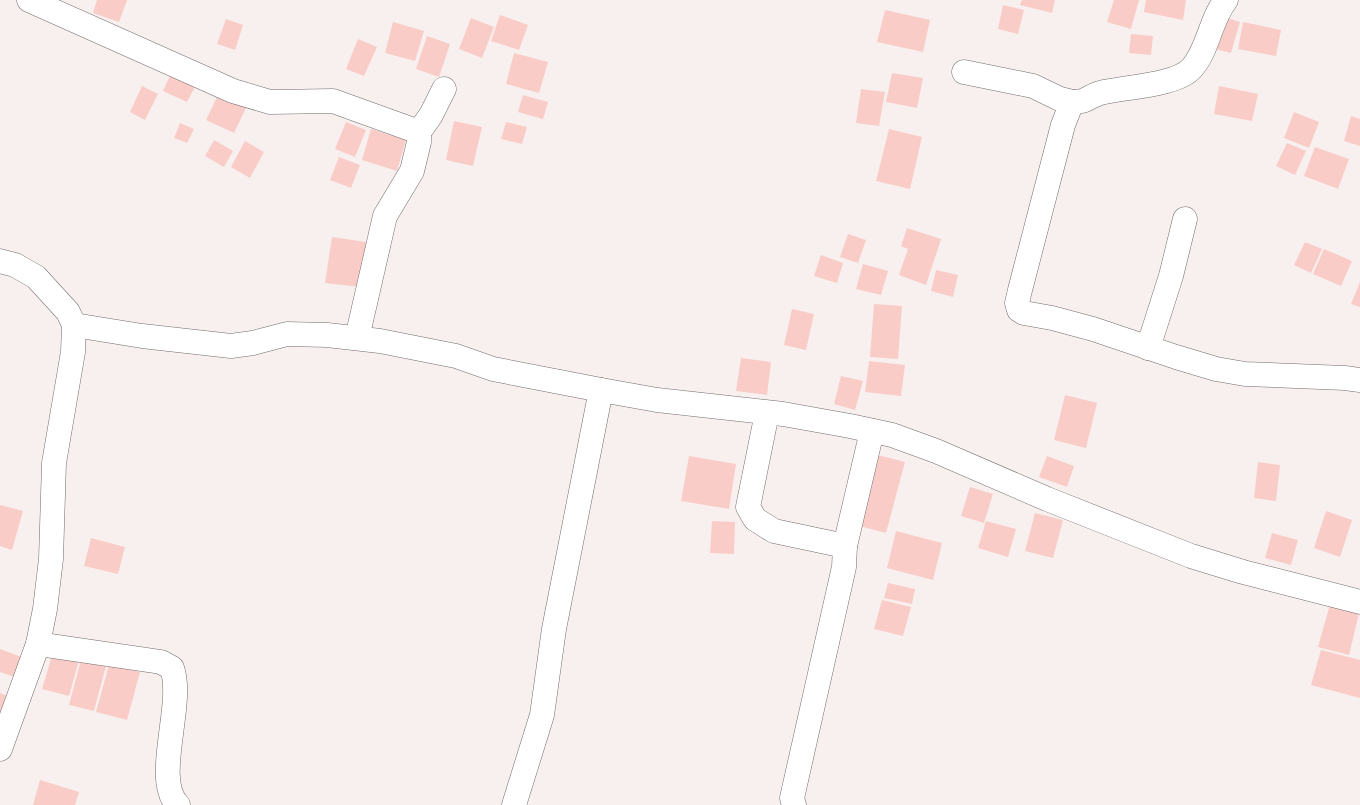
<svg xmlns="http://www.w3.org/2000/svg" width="1360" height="805" viewBox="0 0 1360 805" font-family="Spectral,serif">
<rect width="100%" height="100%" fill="#f7f0ef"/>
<g fill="#faccc7">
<polygon points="97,0 127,0 119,22 93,13"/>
<polygon points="1022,0 1055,0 1052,13 1020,5"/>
<polygon points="1114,0 1139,0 1131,29 1107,22"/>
<polygon points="1146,0 1186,0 1183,20 1144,12"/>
<polygon points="1003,5 1024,10 1018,34 998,29"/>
<polygon points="885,10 930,20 923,52 877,42"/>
<polygon points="500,15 528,25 519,50 491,41"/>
<polygon points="1224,17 1240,22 1231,53 1215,49"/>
<polygon points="471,18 494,27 482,58 459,49"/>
<polygon points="226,19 243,25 235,50 217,44"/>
<polygon points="393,22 424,31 415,61 385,53"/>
<polygon points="1243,22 1281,30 1276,56 1238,49"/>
<polygon points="1131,34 1153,36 1151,55 1129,53"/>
<polygon points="427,36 450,44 439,77 416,69"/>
<polygon points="358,39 377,47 364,76 346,69"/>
<polygon points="514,53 548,62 539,93 506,84"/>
<polygon points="173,69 198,81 187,102 163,91"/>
<polygon points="892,73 923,78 917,108 886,102"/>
<polygon points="142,86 158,94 145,120 130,112"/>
<polygon points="1219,86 1258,94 1252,121 1214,114"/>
<polygon points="861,89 885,92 879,126 856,123"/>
<polygon points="218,95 246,108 234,133 206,120"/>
<polygon points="523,95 548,102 543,119 518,112"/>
<polygon points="1294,112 1319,122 1309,148 1284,138"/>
<polygon points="1351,116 1360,119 1360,146 1344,141"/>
<polygon points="454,121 482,127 473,166 446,160"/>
<polygon points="346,122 366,130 355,157 335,149"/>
<polygon points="506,122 527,127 522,144 501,139"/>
<polygon points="180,123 194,129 187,143 174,138"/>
<polygon points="371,129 406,140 397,171 362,160"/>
<polygon points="889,129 922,137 910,189 876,181"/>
<polygon points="214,140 233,151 224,167 205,156"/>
<polygon points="245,141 264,152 250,178 231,167"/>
<polygon points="1287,143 1306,151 1295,175 1276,166"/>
<polygon points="1315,147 1349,159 1338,189 1304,176"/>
<polygon points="339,157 360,165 351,188 330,180"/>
<polygon points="907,228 941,239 926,285 899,275 908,249 901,246"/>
<polygon points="848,234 866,240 858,263 840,257"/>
<polygon points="332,237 366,242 360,287 325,283"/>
<polygon points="1305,242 1322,249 1311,273 1294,265"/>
<polygon points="1324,249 1352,261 1341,286 1313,274"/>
<polygon points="821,255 843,263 837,283 814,276"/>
<polygon points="863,264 888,271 881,295 856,289"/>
<polygon points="936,270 958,275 953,297 931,291"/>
<polygon points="1360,282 1360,307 1351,304"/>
<polygon points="874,304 902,306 898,359 870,357"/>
<polygon points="792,309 814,314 806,350 784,345"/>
<polygon points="741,358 771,362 767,395 736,391"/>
<polygon points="869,361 905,365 901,396 865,392"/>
<polygon points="841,376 863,381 855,410 834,404"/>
<polygon points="1065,395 1097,403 1086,448 1054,440"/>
<polygon points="874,454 905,462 886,533 856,525"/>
<polygon points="689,456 736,464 729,509 681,501"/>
<polygon points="1047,456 1074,466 1067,487 1039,477"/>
<polygon points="1258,462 1280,465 1276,501 1254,498"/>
<polygon points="970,487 993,494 984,523 961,516"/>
<polygon points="0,505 23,511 12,550 0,546"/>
<polygon points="1326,511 1352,520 1340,557 1314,548"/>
<polygon points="1035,513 1063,520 1053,558 1025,551"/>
<polygon points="712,521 735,522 734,554 710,553"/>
<polygon points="986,521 1016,529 1008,557 978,548"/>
<polygon points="896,531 942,543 933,580 887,568"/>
<polygon points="1272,533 1298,540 1291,565 1265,558"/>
<polygon points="91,538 125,547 118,574 84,566"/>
<polygon points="888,583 915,589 912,604 884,598"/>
<polygon points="882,600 911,607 903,636 874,629"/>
<polygon points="1331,601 1360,609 1349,655 1318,647"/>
<polygon points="0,649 27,659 20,679 0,672"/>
<polygon points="54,649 80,656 69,696 42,689"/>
<polygon points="1321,650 1360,660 1360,698 1311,685"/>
<polygon points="82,656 107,662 94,711 69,705"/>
<polygon points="109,665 140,672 127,720 96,712"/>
<polygon points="0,693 10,697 0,717"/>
<polygon points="40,780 79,792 75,805 33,805"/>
</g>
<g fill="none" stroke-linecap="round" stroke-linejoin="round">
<g stroke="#736c6c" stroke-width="25">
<g id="street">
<polyline points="29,0 233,91 270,102 333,101 419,132 419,142 412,171 385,216 357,338"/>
<path d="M1226 0C1210 20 1209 48 1192 68 1176 86 1123 87 1100 93 1087 97 1088 102 1072 102L1063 125 1020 290 1017 303 1019 310 1024 313 1052 318 1093 329 1176 357 1216 369 1245 374 1345 378 1360 380"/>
<polyline points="964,72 1033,86 1060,99 1072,102"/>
<polyline points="419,132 431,115 444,89"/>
<polyline points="0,261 15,265 36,277 68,312 74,325 73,352 54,463 51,559 45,609 38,644 0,749"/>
<polyline points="74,325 142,336 231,346 253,343 287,334 327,335 380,341 456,356 493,369 601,390 657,400 783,414 850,426 892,435 936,451 1047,499 1191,556 1243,572 1360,602"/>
<polyline points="1148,348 1171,276 1185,219"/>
<polyline points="767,413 748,507 755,519 774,531 845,546 844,567 792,798 794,805"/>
<polyline points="845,546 872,431"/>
<path d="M38 644 161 662 172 668C185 704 152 780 178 805"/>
<polyline points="514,805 542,715 554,629 601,390"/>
</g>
</g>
<use href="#street" stroke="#fff" stroke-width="24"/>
</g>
</svg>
